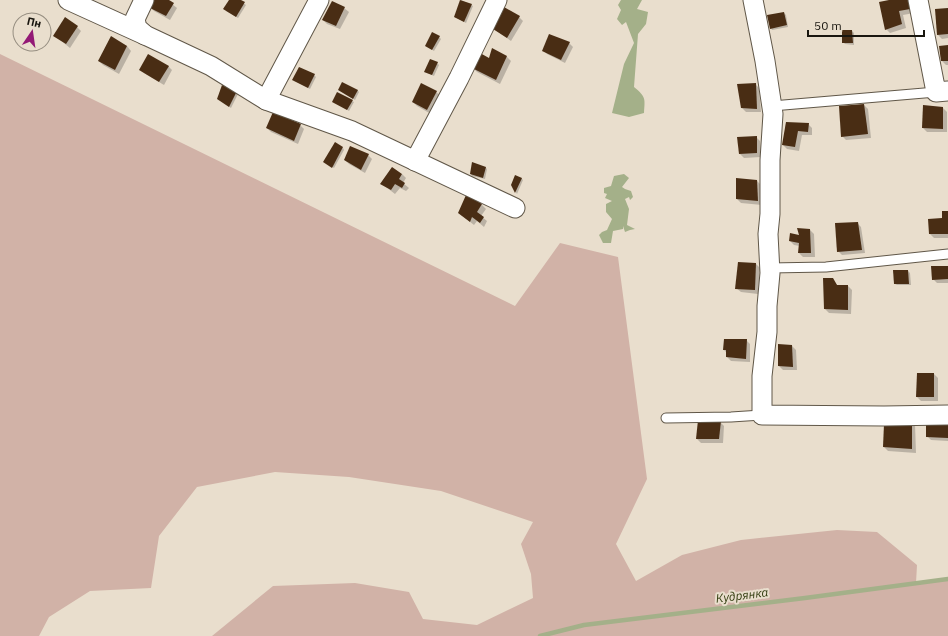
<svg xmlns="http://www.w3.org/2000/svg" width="948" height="636" viewBox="0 0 948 636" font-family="'IBM Plex Sans',sans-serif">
<rect width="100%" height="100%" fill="#e9decd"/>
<polygon fill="#d1b2a7" points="0,54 515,306 560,243 618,257 647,479 616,544 636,581 682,555 741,540 837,530 877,532 917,565 916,583 948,579 948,636 212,636 273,586 355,583 409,592 423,619 477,625 533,598 531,574 521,544 533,522 441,491 349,477 275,472 197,487 159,536 151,588 90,591 49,617 39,636 0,636"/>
<g fill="#a4b089">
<path d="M621 0H642L637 9 648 12 646 24 638 34 634 87C646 97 645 98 644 113L629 117 612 113 624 64 634 43 626 22 622 25 617 19 621 10 618 5Z"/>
<polygon points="624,174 629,178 622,187 625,189 631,191 633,197 630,200 629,197 625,199 629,209 627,225 635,229 630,230 625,232 623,226 623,229 613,231 611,243 603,243 599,235 602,232 607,230 612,219 606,212 606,204 612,201 605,198 607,194 604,193 604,188 611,186 614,176"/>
</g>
<g fill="#0003">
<polygon points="153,0 167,0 177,8 170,20 154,11 150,7"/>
<polygon points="230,0 239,0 246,5 238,18 226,11"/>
<polygon points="461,0 473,6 466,23 455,17"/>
<polygon points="895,0 910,0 914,13 903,15 906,28 890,33 886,29"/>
<polygon points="344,8 349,12 340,29 327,24 323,20"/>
<polygon points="948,9 948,38 942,39 938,35"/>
<polygon points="784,13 786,15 788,27 772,30 771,28"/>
<polygon points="519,17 523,21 511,41 494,29"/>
<polygon points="77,27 81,31 70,48 54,35"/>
<polygon points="852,31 854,33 854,45 845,44 843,42"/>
<polygon points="111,37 127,46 131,51 119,74 103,65 99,61"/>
<polygon points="439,37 441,39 434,51 428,47"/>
<polygon points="569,43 573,47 565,63 547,54 543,50"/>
<polygon points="948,46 948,65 946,65 942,61"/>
<polygon points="507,57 511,61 500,84 477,72 473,68 489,59"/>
<polygon points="437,63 439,65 434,76 425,72"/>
<polygon points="168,66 172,70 164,85 144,73 140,69"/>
<polygon points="314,75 316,77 310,89 295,81"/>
<polygon points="755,84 759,88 761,112 746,112 742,108"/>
<polygon points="339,90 357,90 359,92 355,100"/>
<polygon points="236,92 238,94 231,108 218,99"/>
<polygon points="436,92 441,96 431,114 417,106 413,102"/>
<polygon points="352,101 354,102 349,111 336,103"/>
<polygon points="864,105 868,109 871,138 846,140 842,136"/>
<polygon points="924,106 943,108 947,112 947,132 927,132 923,128"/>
<polygon points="786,123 808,124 812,128 812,135 802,135 799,151 787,149 783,145"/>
<polygon points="300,125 304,129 298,144 271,132 267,128"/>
<polygon points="756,137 760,141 761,157 744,158 740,154"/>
<polygon points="343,148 344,150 334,168 325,162"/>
<polygon points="368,155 372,159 365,173 349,164 345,160"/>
<polygon points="485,167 487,169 485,179 472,176 471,174"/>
<polygon points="402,174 406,178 403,183 409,188 406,191 400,188 395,194 382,184"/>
<polygon points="521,178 523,180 517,194 512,185"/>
<polygon points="757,181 761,185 762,205 741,203 737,199"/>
<polygon points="466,197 482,205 486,209 481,216 487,221 484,227 477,221 474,225 464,217"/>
<polygon points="948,212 948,238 934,238 930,234 929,219 943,219"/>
<polygon points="857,223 861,227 865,253 842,255 838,251"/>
<polygon points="810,230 814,234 815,257 803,257 799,253 800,246 794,245 790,241 800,237"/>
<polygon points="756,264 760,268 758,294 741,292 736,288"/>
<polygon points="948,267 948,283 937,283 933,279"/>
<polygon points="908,271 910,273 911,285 897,285 895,284"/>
<polygon points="832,279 838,286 848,286 852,290 851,314 829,313 825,309"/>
<polygon points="746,340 750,344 750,362 731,361 727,357 727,353 724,350"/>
<polygon points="792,346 796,350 797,370 783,370 779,366"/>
<polygon points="934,374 938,378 938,401 921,401 917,397"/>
<polygon points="911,420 915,424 916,453 888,451 884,447"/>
<polygon points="720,422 724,426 723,443 701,443 697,439"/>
<polygon points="948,423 948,441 931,440 927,436"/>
</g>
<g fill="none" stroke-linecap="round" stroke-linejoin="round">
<polyline stroke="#a4b089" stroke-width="4.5" points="540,636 584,625 805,598 948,579"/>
</g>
<g fill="#492d14">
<polygon points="152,0 169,0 174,3 166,16 148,7"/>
<polygon points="229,0 241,0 245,2 236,17 223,9"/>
<polygon points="460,0 472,4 464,22 454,17"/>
<polygon points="889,0 908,0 910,9 899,11 902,24 885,30 879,2"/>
<polygon points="332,1 345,7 336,26 322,20"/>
<polygon points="504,7 520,16 507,38 493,29"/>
<polygon points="948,8 948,34 937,35 935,9"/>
<polygon points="784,12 787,25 770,29 767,15"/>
<polygon points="65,17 78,26 66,44 53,36"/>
<polygon points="842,30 852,30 853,43 842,43"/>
<polygon points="432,32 440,36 432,50 425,46"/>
<polygon points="549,34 570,42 561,60 542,51"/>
<polygon points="111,36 127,46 115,70 98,61"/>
<polygon points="948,45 948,61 941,61 939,46"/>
<polygon points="492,48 507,56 496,80 472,68 480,53 489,58"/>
<polygon points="148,54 169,66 159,82 139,70"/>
<polygon points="430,59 438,62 432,75 424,72"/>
<polygon points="299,67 315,74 308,88 292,80"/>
<polygon points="342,82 358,90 353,99 338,90"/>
<polygon points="421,83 437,91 427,110 412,102"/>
<polygon points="756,83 757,109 741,108 737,84"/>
<polygon points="222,85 237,91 229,107 217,99"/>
<polygon points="337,92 353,100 347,110 332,102"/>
<polygon points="864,104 868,134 841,137 839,106"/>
<polygon points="923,105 943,107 943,129 922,128"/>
<polygon points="273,112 301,124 294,141 266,128"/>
<polygon points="786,122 809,123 808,132 798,131 795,147 782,145"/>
<polygon points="757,136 757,153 739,154 737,137"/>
<polygon points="335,142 343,147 332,168 323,162"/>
<polygon points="350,146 369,154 361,170 344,160"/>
<polygon points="472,162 486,167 483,178 470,174"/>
<polygon points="392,167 402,174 399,179 405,183 402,188 395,184 391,190 380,184"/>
<polygon points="515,175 522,178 515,193 511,185"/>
<polygon points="736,178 757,180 758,201 736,199"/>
<polygon points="466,195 482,204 477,212 484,217 480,223 472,217 470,222 458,213"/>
<polygon points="942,211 948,211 948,234 929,234 928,219 942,218"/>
<polygon points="858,222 862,250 837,252 835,223"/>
<polygon points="797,228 810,229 811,253 798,253 799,243 789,241 790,233 799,235"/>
<polygon points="738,262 756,263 755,290 735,289"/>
<polygon points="931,266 948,266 948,279 932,280"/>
<polygon points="893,270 908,270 909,284 894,284"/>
<polygon points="823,278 833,278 837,285 848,285 848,310 824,309"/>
<polygon points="724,339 747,339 746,359 726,357 726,350 723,350"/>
<polygon points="778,344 792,345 793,367 778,366"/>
<polygon points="917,373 934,373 934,397 916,397"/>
<polygon points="912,419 912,449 883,447 884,424"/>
<polygon points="698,420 721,421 719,439 696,439"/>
<polygon points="926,421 948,422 948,438 926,437"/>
</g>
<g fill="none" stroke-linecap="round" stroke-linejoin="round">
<g stroke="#605748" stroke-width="11">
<g id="lane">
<polyline points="772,106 936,92"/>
<polyline points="770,268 826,267 948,254"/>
<polyline points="666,418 731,417 762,415"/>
</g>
</g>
<g stroke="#605748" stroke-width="21">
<g id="street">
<polyline points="68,0 145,35"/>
<polyline points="144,0 135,19 137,28 145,35 211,66 266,100 352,131 515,208"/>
<polyline points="753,0 765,61 773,114 770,160 770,214 768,234 770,273 767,306 767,332 762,376 762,415 884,416 948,415"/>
<polyline points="918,0 936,92 948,91"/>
<polyline points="266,100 319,0"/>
<polyline points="415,161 459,78 497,0"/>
</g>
</g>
<use href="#lane" stroke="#fff" stroke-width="9"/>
<use href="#street" stroke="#fff" stroke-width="19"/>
</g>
<g text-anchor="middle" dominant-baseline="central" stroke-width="4" stroke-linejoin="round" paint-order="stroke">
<g font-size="12" font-style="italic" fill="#2f3a0c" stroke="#e9decd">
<text transform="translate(742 595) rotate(-7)">Кудрянка</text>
</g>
</g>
<g transform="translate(32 32) rotate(13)"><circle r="19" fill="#e9decd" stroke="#968e81"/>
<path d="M0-3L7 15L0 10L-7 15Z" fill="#931976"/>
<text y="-6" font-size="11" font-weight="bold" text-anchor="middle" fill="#19160f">Пн</text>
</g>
<path d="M808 30v6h116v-6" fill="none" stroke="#19160f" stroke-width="2"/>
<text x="814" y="30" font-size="12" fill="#19160f" stroke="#e9decd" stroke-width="3" paint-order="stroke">50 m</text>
</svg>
